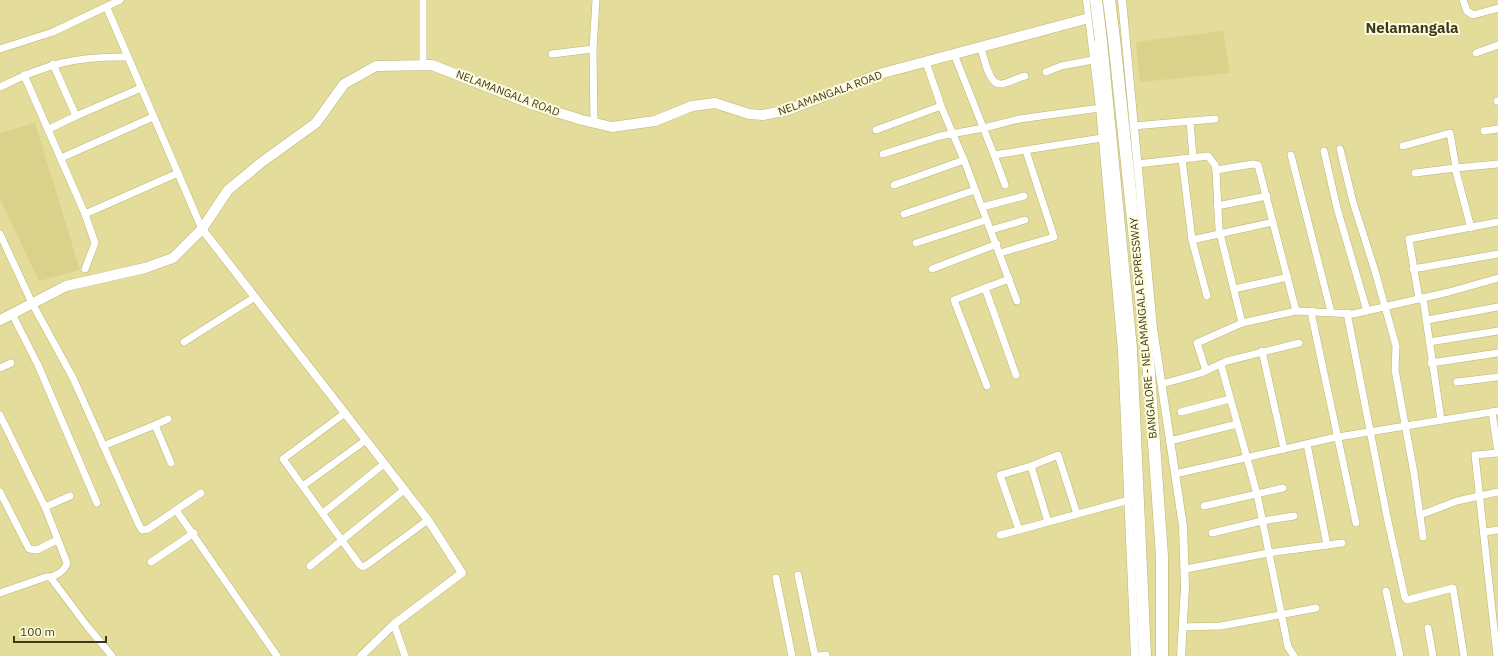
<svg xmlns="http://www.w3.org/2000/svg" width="1498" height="656" viewBox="0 0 1498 656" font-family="'IBM Plex Sans',sans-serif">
<rect width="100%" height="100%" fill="#e3dc9b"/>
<g fill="#dad28a">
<polygon points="1223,31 1230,73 1140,82 1136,42"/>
<polygon points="35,123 80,270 39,281 0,199 0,133"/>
</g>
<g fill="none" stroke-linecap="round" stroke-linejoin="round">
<g stroke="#bbb474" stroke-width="8">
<g id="minor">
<polyline points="1463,0 1467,11 1473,15 1498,8"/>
<polyline points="107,8 202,229"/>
<path d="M981 48C984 57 989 86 1001 84 1009 83 1017 78 1025 76"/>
<polyline points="0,49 53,32 120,0"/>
<polyline points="1476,53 1498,45"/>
<polyline points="552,54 593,49"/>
<polyline points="954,54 994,155"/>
<polyline points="926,62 941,106 964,160 1017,301"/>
<polyline points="53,64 76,116"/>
<polyline points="423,65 423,0"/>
<polyline points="1046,72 1061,66 1093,60"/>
<polyline points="24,75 85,214 95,243 85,269"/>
<path d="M0 87C46 64 76 56 128 57"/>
<polyline points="1497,101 1498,101"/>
<polyline points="1190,121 1193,158"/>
<polyline points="594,123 593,49 596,0"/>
<polyline points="1133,126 1215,119"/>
<polyline points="49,129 76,116 141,88"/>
<polyline points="876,130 941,106"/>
<polyline points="1484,131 1498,129"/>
<polyline points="1403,146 1450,133 1456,168"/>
<polyline points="1340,149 1353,202 1375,271 1396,346 1395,370 1414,473 1423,537"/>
<polyline points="1324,151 1337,208 1367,311"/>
<polyline points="883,154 940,136 984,128 1019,119 1100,108"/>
<polyline points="1291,155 1331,312"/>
<polyline points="61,158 153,117"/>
<polyline points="1182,159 1208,156 1215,165 1216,170"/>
<polyline points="1137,164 1182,159 1192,240 1207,296"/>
<polyline points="1415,173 1455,168"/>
<polyline points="894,185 964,160"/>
<polyline points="1005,185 994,155 1102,138"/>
<polyline points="1217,206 1267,196"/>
<polyline points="982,207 1024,196"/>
<polyline points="85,214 178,173"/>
<polyline points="904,214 975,190"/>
<polyline points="1471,228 1455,168 1498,164"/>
<polyline points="991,230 1025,220"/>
<polyline points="0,234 32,303 73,378 139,525 142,530 148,529 176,510 277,656"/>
<polyline points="1192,240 1273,222"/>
<polyline points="916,243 986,220"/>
<polyline points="1000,253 1054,237 1026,151"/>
<polyline points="932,269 997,244"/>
<polyline points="1413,269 1498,254"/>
<polyline points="1009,279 985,288 1016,375"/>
<polyline points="985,288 954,300 987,386"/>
<polyline points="1234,289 1288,277"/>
<polyline points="1423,298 1441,420"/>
<polyline points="1419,299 1409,239 1498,222"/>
<polyline points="1312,311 1312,317 1356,523"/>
<polyline points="1347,313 1387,517 1405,598 1407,600 1453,588 1464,656"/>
<polyline points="12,314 38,365 97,503"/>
<polyline points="1427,320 1498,307"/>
<polyline points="1242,323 1219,229 1216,170 1253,164 1258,165 1296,311"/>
<polyline points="184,342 255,297"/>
<polyline points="1429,342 1498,331"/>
<polyline points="1262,351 1284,449"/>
<polyline points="1431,363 1498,353"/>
<polyline points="1221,365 1257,494 1288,647 1294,656"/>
<polyline points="0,368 11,363"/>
<polyline points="1206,371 1197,343 1242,323 1296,311 1353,314 1449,292 1498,278"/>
<polyline points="1457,382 1498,377"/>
<polyline points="1162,384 1201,373 1227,361 1299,343"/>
<polyline points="1181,412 1230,399"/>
<polyline points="1492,412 1498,453"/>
<polyline points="345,413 283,459 359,564 363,567 368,564 428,520"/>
<path d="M0 415 45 507 67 563C65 571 54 578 46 577L0 593"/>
<polyline points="155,425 168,419"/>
<polyline points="1170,441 1237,424"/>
<polyline points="1307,444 1327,545"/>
<polyline points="103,446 155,425 171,463"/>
<polyline points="1031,466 1058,455 1077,514"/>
<polyline points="1175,474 1332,438 1498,411"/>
<polyline points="304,485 366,440"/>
<polyline points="0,492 29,549 37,550 57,540"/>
<polyline points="1204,506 1283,488"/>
<polyline points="45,507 70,496"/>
<polyline points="176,510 201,493"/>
<polyline points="323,513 384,464"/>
<polyline points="1420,515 1457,501 1498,492"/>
<polyline points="1048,522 1031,466 1000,475 1019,530 1129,500"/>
<polyline points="1485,532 1498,530"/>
<polyline points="1212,533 1262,521 1294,516"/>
<polyline points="1000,535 1019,530"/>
<polyline points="151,562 194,533"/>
<polyline points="310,566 404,490"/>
<polyline points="1186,569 1268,553 1342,543"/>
<polyline points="798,575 815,656"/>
<polyline points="51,578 87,626 112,656"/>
<polyline points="776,578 792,656"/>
<polyline points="1386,591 1400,656"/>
<polyline points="394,624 405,656"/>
<polyline points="1183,627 1221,626 1316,608"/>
<polyline points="1428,628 1433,656"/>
<polyline points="818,656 826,655"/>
<polyline points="1497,656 1475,455 1498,453"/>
</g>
</g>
<g stroke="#bbb474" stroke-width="9">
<g id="tertiary">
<polyline points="1087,0 1100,108 1122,351 1135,656"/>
<polyline points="1122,0 1153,328 1183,526 1185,587 1181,656"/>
<polyline points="202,229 428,520 462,573 394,624 361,656"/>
</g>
</g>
<g stroke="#bbb474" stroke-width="11">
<polyline id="secondary" points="0,320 66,286 145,268 173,258 202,229 228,190 262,162 316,123 344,84 376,66 432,65 534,105 582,120 612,127 655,121 692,106 715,103 749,114 763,115 788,110 883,73 1089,18 1103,7"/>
</g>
<g stroke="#bbb474" stroke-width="13">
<g id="motorway">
<polyline points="1114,39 1149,373 1162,556 1162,656"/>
<polyline points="1101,41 1131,349 1145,656"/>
</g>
</g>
<use href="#minor" stroke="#fff" stroke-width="7"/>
<use href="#tertiary" stroke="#fff" stroke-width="8"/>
<use href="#secondary" stroke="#fff" stroke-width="10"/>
<use href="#motorway" stroke="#fff" stroke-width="12"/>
<g stroke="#bbb474" stroke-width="13" stroke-linecap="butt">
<g id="motorway-bridge">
<polyline points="1096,0 1101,41"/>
<polyline points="1109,0 1114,39"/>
</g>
</g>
<use href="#motorway-bridge" stroke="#fff" stroke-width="12"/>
</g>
<g text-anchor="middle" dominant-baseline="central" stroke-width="4" stroke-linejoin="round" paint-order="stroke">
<g font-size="11" fill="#3c391e" stroke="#fffcdc">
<text transform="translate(508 93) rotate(21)">NELAMANGALA ROAD</text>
<text transform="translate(830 93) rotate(-20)">NELAMANGALA ROAD</text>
<text transform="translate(1143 328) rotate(-95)">BANGALORE - NELAMANGALA EXPRESSWAY</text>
</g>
<g font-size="15" font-weight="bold" fill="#3c391e" stroke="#fffcdc">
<text x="1412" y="27">Nelamangala</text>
</g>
</g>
<path d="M14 636v6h92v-6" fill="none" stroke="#3c391e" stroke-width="2"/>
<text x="20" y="636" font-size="12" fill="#3c391e" stroke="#fffcdc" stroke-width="3" paint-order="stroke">100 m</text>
</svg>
